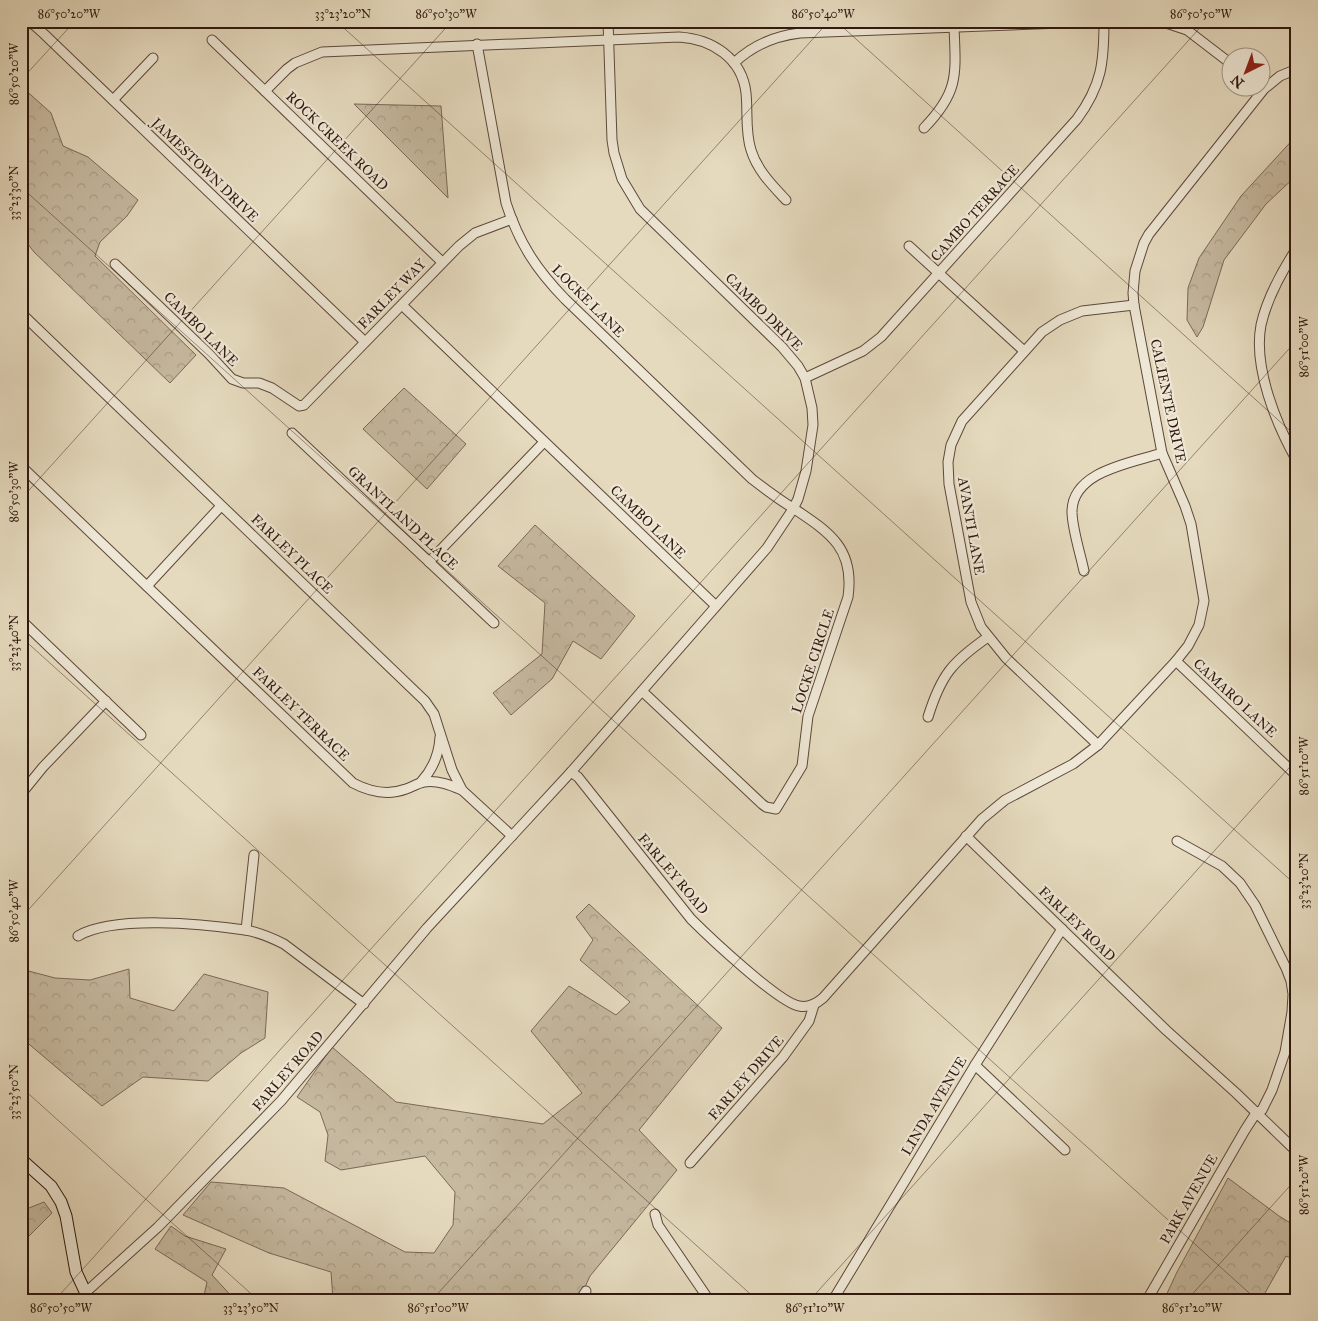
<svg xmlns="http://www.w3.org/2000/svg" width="1318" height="1321" viewBox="0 0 1318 1321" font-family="'IM FELL Great Primer',serif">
<defs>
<pattern id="forest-crowns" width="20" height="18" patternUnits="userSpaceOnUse" patternTransform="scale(1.25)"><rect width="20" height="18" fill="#c6b9a0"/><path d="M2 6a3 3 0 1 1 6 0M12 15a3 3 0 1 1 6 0" fill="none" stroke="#aa9e89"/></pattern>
</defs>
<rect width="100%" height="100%" fill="#e5dabe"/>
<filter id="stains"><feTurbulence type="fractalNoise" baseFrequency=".004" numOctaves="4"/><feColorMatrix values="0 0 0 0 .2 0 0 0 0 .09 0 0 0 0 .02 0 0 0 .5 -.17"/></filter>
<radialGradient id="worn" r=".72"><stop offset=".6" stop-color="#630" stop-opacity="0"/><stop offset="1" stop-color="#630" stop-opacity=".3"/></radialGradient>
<g fill="url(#forest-crowns)" stroke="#7b6858">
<polygon points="21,86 51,113 63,146 88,157 138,200 127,216 100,242 95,256 196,355 170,383 34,252 21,235"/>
<polygon points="354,104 441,106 448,198"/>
<polygon points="1297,135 1297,175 1266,204 1224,260 1203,327 1197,337 1187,320 1188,288 1199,258 1241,196"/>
<polygon points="404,388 466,444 427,489 363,429"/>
<polygon points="535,525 635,616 601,659 573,641 552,679 511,715 493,693 542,654 545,603 498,566"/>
<polygon points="589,904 722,1028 639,1130 677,1170 590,1276 579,1300 333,1300 331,1272 269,1253 183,1215 211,1182 284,1188 405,1252 434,1253 453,1225 455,1192 425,1156 341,1170 325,1161 328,1135 320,1112 297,1097 332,1047 396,1102 543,1124 582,1093 531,1031 569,986 616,1015 630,1002 580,960 593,940 576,917"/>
<polygon points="21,969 55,978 90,980 129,969 130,998 174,1011 204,974 268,992 265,1038 241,1053 208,1081 143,1077 102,1106 30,1045 21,1036"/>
<polygon points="1228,1178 1279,1216 1297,1227 1297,1261 1286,1256 1261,1300 1164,1300 1177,1272"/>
<polygon points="44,1202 52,1213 21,1244 21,1217 29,1208"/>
<polygon points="171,1226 185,1236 226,1249 212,1275 235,1300 203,1300 207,1282 155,1249"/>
</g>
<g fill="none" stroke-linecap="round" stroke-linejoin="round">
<g stroke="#5d483b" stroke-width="11">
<g id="street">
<polyline points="24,21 34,25 44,34 365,342"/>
<polyline points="1160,21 1187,30 1230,63"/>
<polyline points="212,40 442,262"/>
<path d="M477 44 506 203C519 243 536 269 565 299L752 479C765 489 778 499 793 508 829 532 855 548 848 597L808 716 802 766 776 809 766 807 762 804 642 691"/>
<path d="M734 63C752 46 774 36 800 33L1115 21"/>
<path d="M265 91 287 69 295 63 322 52 679 37C712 39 742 58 746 93 748 112 745 132 751 150 757 170 772 185 786 200"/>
<polyline points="113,100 153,58"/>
<path d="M924 128C959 92 956 75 954 27"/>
<polyline points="909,246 1024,351"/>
<path d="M1297 248C1282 271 1267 298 1261 325 1253 367 1276 424 1297 461"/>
<polyline points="115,264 209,354 232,379 243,383 259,383 272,388 299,406 304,405 459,246 475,233 512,219"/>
<polyline points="402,305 716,606"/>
<polyline points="21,313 425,701 434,714 452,770 462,790 512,836"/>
<path d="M805 378 863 351 881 337 1077 119C1102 85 1104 62 1104 21"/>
<polyline points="292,433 494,623"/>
<path d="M21 466 353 783C370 792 387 796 406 789 412 787 418 783 424 782 438 780 450 785 462 790"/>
<polyline points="429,562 544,442"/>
<path d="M1084 571C1080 552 1073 532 1072 513 1071 471 1132 463 1162 453"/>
<polyline points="147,586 221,506"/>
<polyline points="21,620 141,735"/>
<polyline points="1176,661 1297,776"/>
<path d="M928 717C941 675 952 662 988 637"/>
<polyline points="1098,745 1006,658 981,627 971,602 949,484 948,462 951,445 962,421 1042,332 1060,320 1082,311 1134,305"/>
<path d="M571 772 578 777 691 919C708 936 779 1003 799 1006 809 1008 816 1004 823 998L982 819 1005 800 1073 764 1098 745 1176 661 1188 646 1199 625 1204 601 1191 524 1185 506 1162 453 1134 305 1133 293 1135 271 1144 243 1149 234 1264 89 1280 76 1297 69"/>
<path d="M421 782C433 769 439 755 440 737"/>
<polyline points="21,794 43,767 106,701"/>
<polyline points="966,836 1166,1030 1236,1093 1297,1152"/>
<polyline points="246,930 254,855"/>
<path d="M78 936C114 915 203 924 245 930 258 932 272 938 284 944L364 1004"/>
<polyline points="975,1065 1065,1150"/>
<polyline points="690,1163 783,1057 809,1021 814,1005"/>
<polyline points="655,1214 658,1225 709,1300"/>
<polyline points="85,1293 158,1227 281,1101 427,928 571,772 767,548 793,509 798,499 806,471 813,425 812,408 805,378 798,366 782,347 640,209 622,179 614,153 612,140 608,21"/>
<polyline points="580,1300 586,1291"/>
<polyline points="833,1300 975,1065 1062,929"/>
<polyline points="1147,1300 1245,1130 1256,1113 1262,1110 1272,1090 1285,1052 1292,1012 1293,994 1291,981 1286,968 1255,905 1240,883 1222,866 1177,841"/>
</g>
</g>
<g stroke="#30180f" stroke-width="13">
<polyline id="secondary" points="21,1159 51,1186 61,1202 66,1216 76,1272 89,1300"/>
</g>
<use href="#street" stroke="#eee7d5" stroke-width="9"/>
<use href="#secondary" stroke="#eee7d5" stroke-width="11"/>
</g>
<path fill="none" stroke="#30180f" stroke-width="1" stroke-opacity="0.45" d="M336 21 1297 886M836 21 1297 437M21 80 75 21M21 187 1257 1300M21 499 452 21M21 637 757 1300M21 918 829 21M21 1087 258 1300M55 1300 1206 21M432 1300 1297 340M810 1300 1297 759M1187 1300 1297 1178"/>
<g text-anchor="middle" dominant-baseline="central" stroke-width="4.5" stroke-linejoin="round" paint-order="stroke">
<g font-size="14" fill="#30180f" stroke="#eee7d5">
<text transform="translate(337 141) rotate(44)">ROCK CREEK ROAD</text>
<text transform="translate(205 170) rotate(44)">JAMESTOWN DRIVE</text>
<text transform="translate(975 213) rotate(-48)">CAMBO TERRACE</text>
<text transform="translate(392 294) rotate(-46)">FARLEY WAY</text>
<text transform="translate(588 301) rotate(45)">LOCKE LANE</text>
<text transform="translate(764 312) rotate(45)">CAMBO DRIVE</text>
<text transform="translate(201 329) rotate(45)">CAMBO LANE</text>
<text transform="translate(1168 401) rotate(78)">CALIENTE DRIVE</text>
<text transform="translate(403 518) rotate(43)">GRANTLAND PLACE</text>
<text transform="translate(648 522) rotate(44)">CAMBO LANE</text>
<text transform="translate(971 526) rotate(80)">AVANTI LANE</text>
<text transform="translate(292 554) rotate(44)">FARLEY PLACE</text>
<text transform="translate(813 661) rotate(-72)">LOCKE CIRCLE</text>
<text transform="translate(1235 698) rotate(43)">CAMARO LANE</text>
<text transform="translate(301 714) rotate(44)">FARLEY TERRACE</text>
<text transform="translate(673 874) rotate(50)">FARLEY ROAD</text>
<text transform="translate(1077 924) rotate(44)">FARLEY ROAD</text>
<text transform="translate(288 1071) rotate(-49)">FARLEY ROAD</text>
<text transform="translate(746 1078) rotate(-49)">FARLEY DRIVE</text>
<text transform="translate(934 1106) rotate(-59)">LINDA AVENUE</text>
<text transform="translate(1189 1199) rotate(-60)">PARK AVENUE</text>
</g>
</g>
<rect width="1318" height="1321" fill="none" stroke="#e5dabe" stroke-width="55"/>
<g transform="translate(1246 72) rotate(222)"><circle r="24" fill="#eee7d5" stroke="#a29486"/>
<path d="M0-4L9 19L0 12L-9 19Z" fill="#8f2418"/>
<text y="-8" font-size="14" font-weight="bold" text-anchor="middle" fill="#30180f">N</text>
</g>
<rect x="28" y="28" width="1262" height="1266" fill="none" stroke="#30180f" stroke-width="2"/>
<g font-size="12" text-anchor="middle" fill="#30180f">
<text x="69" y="18">86°50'20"W</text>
<text x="343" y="18">33°23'20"N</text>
<text x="446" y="18">86°50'30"W</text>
<text x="823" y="18">86°50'40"W</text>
<text x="1201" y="18">86°50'50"W</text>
<text transform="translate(14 74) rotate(-90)" y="4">86°50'20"W</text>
<text transform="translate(14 193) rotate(-90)" y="4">33°23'30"N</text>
<text transform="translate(1304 347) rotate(-90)" y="4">86°51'00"W</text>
<text transform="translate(14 492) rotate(-90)" y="4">86°50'30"W</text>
<text transform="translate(14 643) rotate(-90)" y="4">33°23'40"N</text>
<text transform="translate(1304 766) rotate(-90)" y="4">86°51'10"W</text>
<text transform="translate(1304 881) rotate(-90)" y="4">33°23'20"N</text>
<text transform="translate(14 911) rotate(-90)" y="4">86°50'40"W</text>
<text transform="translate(14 1092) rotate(-90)" y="4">33°23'50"N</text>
<text transform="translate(1304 1185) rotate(-90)" y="4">86°51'20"W</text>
<text x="61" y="1312">86°50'50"W</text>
<text x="251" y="1312">33°23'50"N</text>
<text x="438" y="1312">86°51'00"W</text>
<text x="815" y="1312">86°51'10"W</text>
<text x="1192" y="1312">86°51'20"W</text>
</g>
<rect width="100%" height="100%" filter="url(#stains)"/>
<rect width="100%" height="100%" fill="url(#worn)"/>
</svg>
